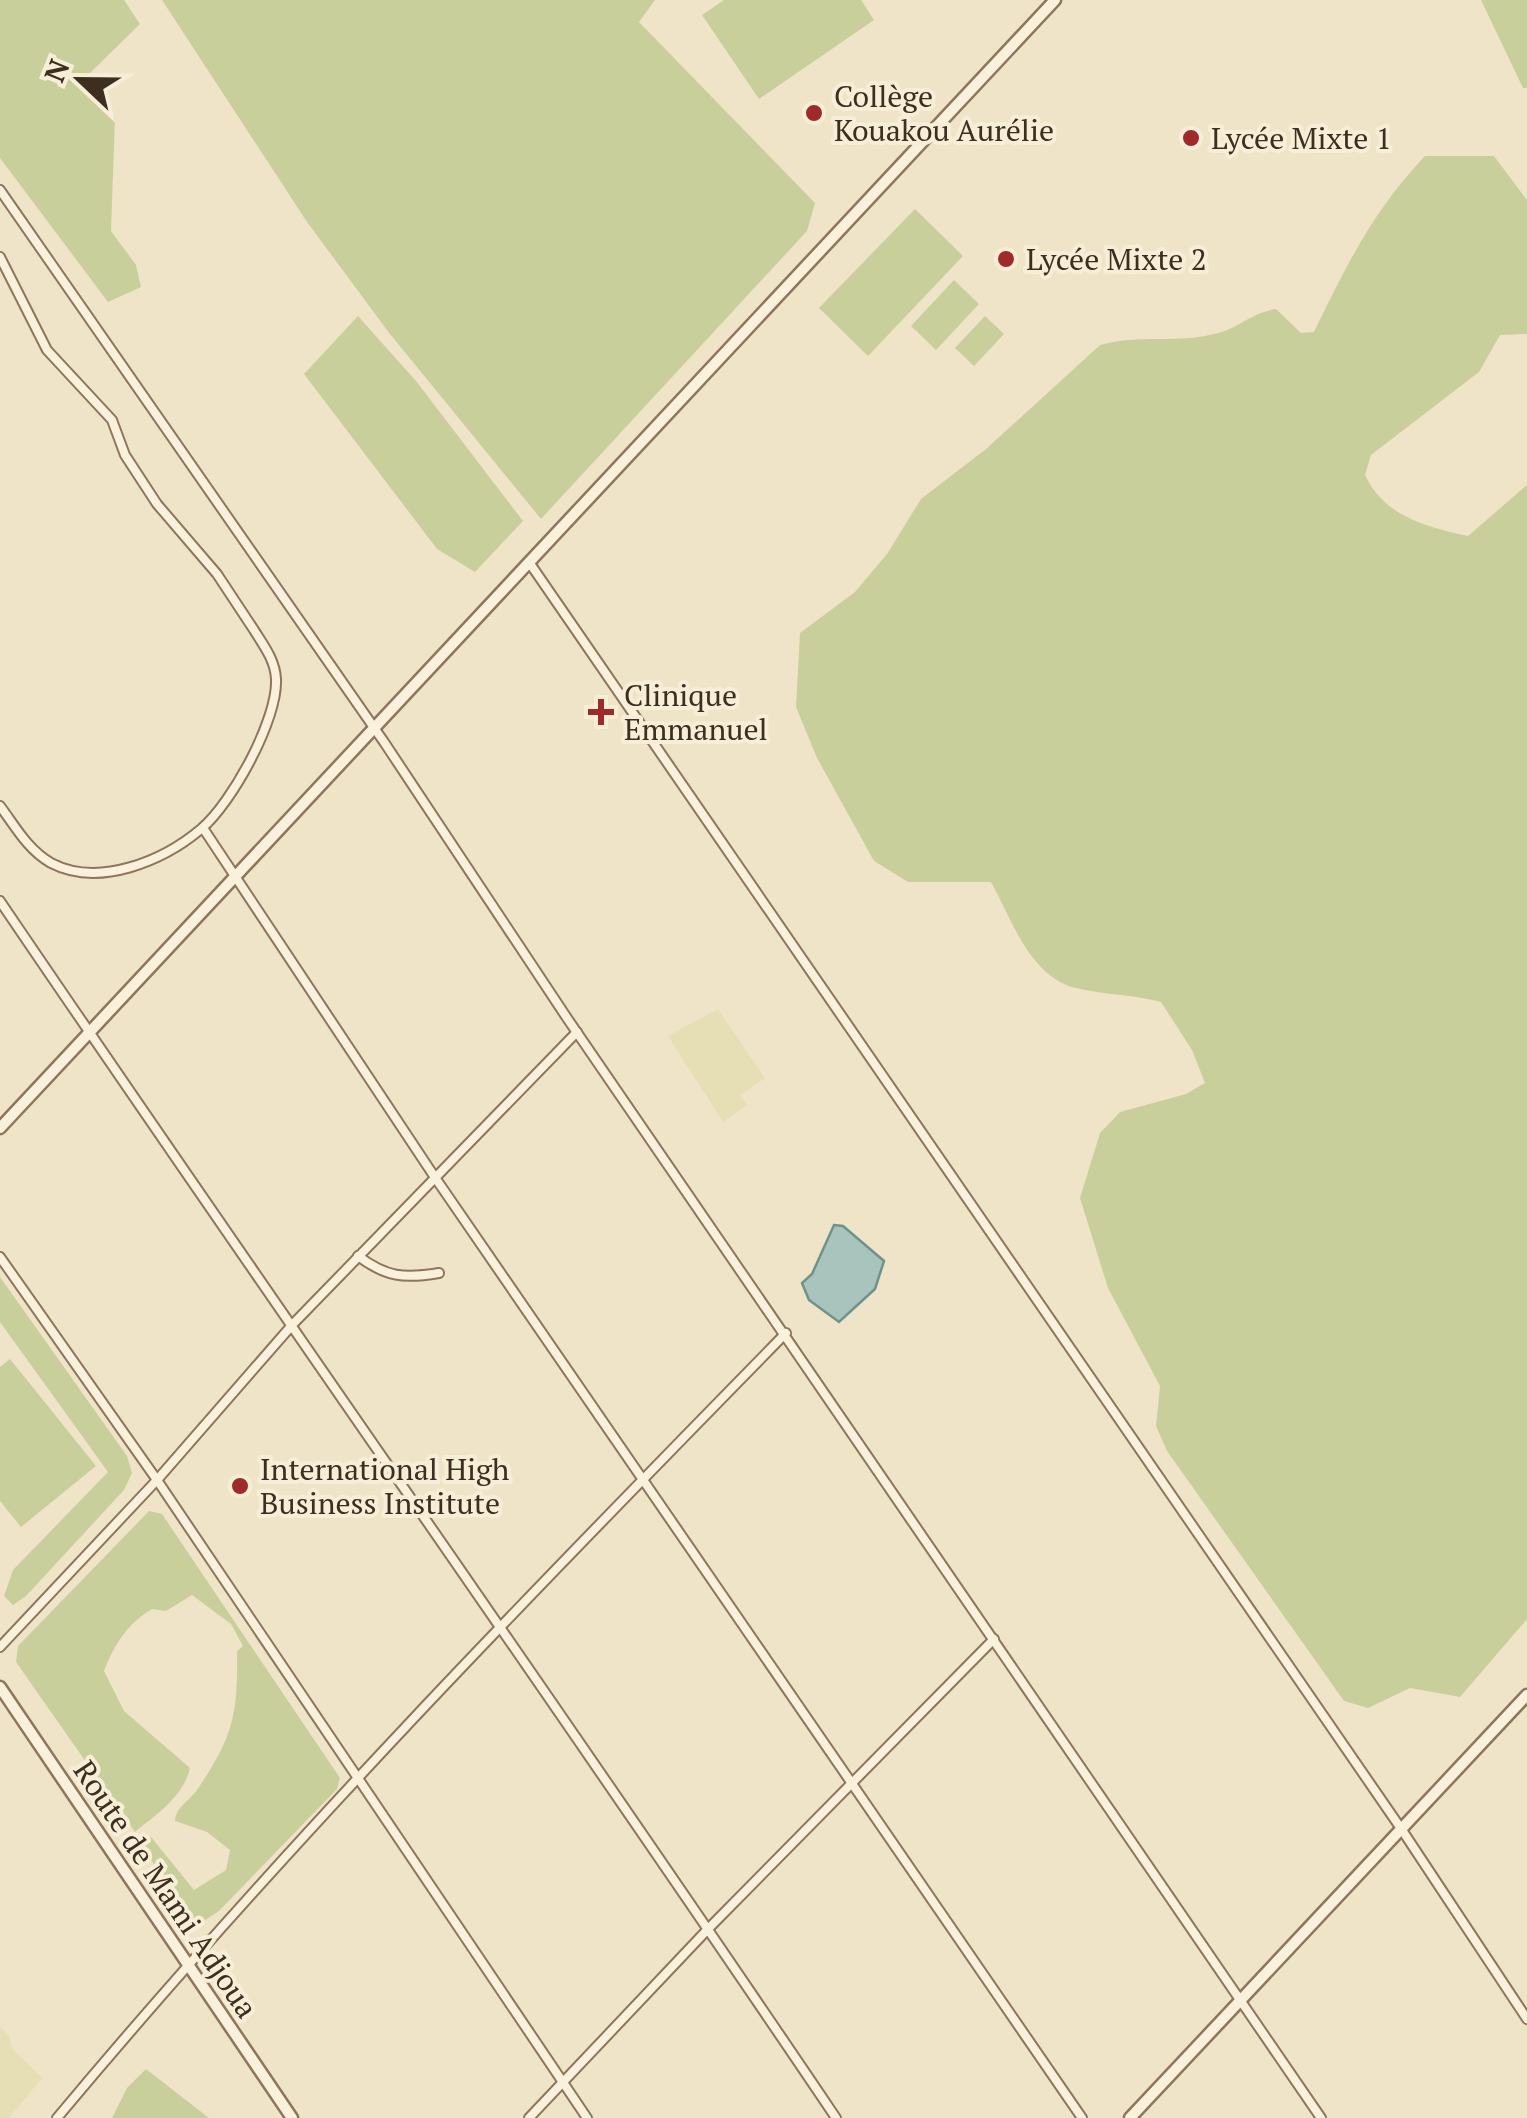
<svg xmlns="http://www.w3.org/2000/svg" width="1527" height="2118" viewBox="0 0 1527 2118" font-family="'PT Serif',serif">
<rect width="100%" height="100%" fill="#f0e4c8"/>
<g fill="#e6deb5">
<polygon points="718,1009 765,1078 740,1095 747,1105 723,1122 668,1036"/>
<polygon points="0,2027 9,2035 12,2049 42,2078 9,2118 0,2118"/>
</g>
<g fill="#c9cf9b">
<polygon points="0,0 124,0 140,24 90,73 97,94 115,118 111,231 136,265 141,287 108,302 0,158"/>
<polygon points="162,0 655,0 639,22 815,203 807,231 541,519 390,334 307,222"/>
<polygon points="724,0 861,0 874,20 759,99 702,15"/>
<polygon points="1481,0 1527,0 1527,88 1523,88"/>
<path d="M1425 156H1494L1527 200V334L1500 335 1479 372 1371 455 1365 475C1384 516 1426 527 1468 536L1527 485V1619L1460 1697 1410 1688 1368 1708 1344 1701 1167 1451 1156 1426 1160 1386 1108 1288 1080 1198 1100 1133 1120 1112 1186 1094 1205 1083 1192 1050 1161 1002C1132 994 1104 995 1076 988 1030 977 1011 918 991 882H908L874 861 817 758 796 707 800 633 855 592 887 554 921 499 986 449 1100 345C1138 334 1181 344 1218 333 1240 327 1253 312 1276 309L1301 333 1314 332C1347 264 1373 211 1425 156Z"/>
<polygon points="915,209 963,256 868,356 819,308"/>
<polygon points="954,280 979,304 936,350 911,326"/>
<polygon points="358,316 416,381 523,521 475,572 437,549 304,374"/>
<polygon points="985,316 1004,334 974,366 955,348"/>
<polygon points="0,1277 127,1456 132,1473 124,1490 26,1596 13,1605 4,1596 13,1570 108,1472 0,1322"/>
<polygon points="10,1359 96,1466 21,1527 0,1501 0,1367"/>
<path d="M149 1511 162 1514 340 1778 337 1789 219 1911 202 1922 192 1919 140 1844 151 1837 194 1890 226 1870 230 1850 207 1832 175 1821C176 1807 189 1801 197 1790 233 1737 238 1715 237 1651L243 1646 231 1624 192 1595 166 1611 152 1609C128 1623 114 1645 104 1671L124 1711 190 1768C183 1797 157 1814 135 1832L16 1662 18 1646Z"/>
<polygon points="146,2069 209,2118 112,2118 127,2088"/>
</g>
<polygon fill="#a9c4bc" stroke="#6f938a" stroke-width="2.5" points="834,1225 843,1226 884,1261 875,1289 839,1322 809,1300 802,1283 812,1274"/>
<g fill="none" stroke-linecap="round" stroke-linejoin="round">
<g stroke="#8d765c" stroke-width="12">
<g id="minor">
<polyline points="0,190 384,742 567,1018 1321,2118"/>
<path d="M0 257 47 350 112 420 125 455 157 504 217 574 254 630C264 646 275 660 276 679 278 719 232 803 201 829 163 861 99 888 51 863 28 850 15 826 0 806"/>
<polyline points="531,565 1402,1830 1527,2019"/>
<polyline points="203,828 434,1176 1082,2118"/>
<path d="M0 901C276 1308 561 1710 836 2118"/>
<path d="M358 1256C386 1277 404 1279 439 1273"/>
<polyline points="0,1257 157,1480 587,2118"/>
<polyline points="0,1647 157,1480 293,1324 577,1032"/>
<path d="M57 2118C286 1844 536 1588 786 1333"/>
<polyline points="529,2118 708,1929 994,1639"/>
</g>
</g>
<g stroke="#8d765c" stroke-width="15">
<g id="tertiary">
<polyline points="0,1128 1055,0"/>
<polyline points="0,1687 292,2118"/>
<polyline points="1130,2118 1527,1695"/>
</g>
</g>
<use href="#minor" stroke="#faf1dc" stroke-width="8"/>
<use href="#tertiary" stroke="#faf1dc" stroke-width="10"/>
</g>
<g fill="#9e2a2b" stroke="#f7eed8" stroke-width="4">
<circle cx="814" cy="113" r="10"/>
<circle cx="1191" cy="138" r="10"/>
<circle cx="1006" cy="259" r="10"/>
<path d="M596 697h10v10h10v10h-10v10h-10v-10h-10v-10h10z"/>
<circle cx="240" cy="1486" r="10"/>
</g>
<g text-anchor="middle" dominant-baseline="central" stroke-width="8" stroke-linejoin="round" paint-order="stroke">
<g font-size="30" fill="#3d2e20" stroke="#f7eed8" text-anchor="start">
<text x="834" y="96">Collège<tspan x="834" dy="34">Kouakou Aurélie</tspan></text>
<text x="1211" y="138">Lycée Mixte 1</text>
<text x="1026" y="259">Lycée Mixte 2</text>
<text x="624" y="695">Clinique<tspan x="624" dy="34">Emmanuel</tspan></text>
<text x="260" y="1469">International High<tspan x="260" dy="34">Business Institute</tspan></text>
</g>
<g font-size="30" fill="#3d2e20" stroke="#f7eed8">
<text transform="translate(166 1889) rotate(56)">Route de Mami Adjoua</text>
</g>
</g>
<g transform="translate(80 80) rotate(292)" stroke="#f7eed8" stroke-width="8" paint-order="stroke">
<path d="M0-8L18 38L0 25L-18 38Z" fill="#3d2e20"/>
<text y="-15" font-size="28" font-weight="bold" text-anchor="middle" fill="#3d2e20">N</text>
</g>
</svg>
